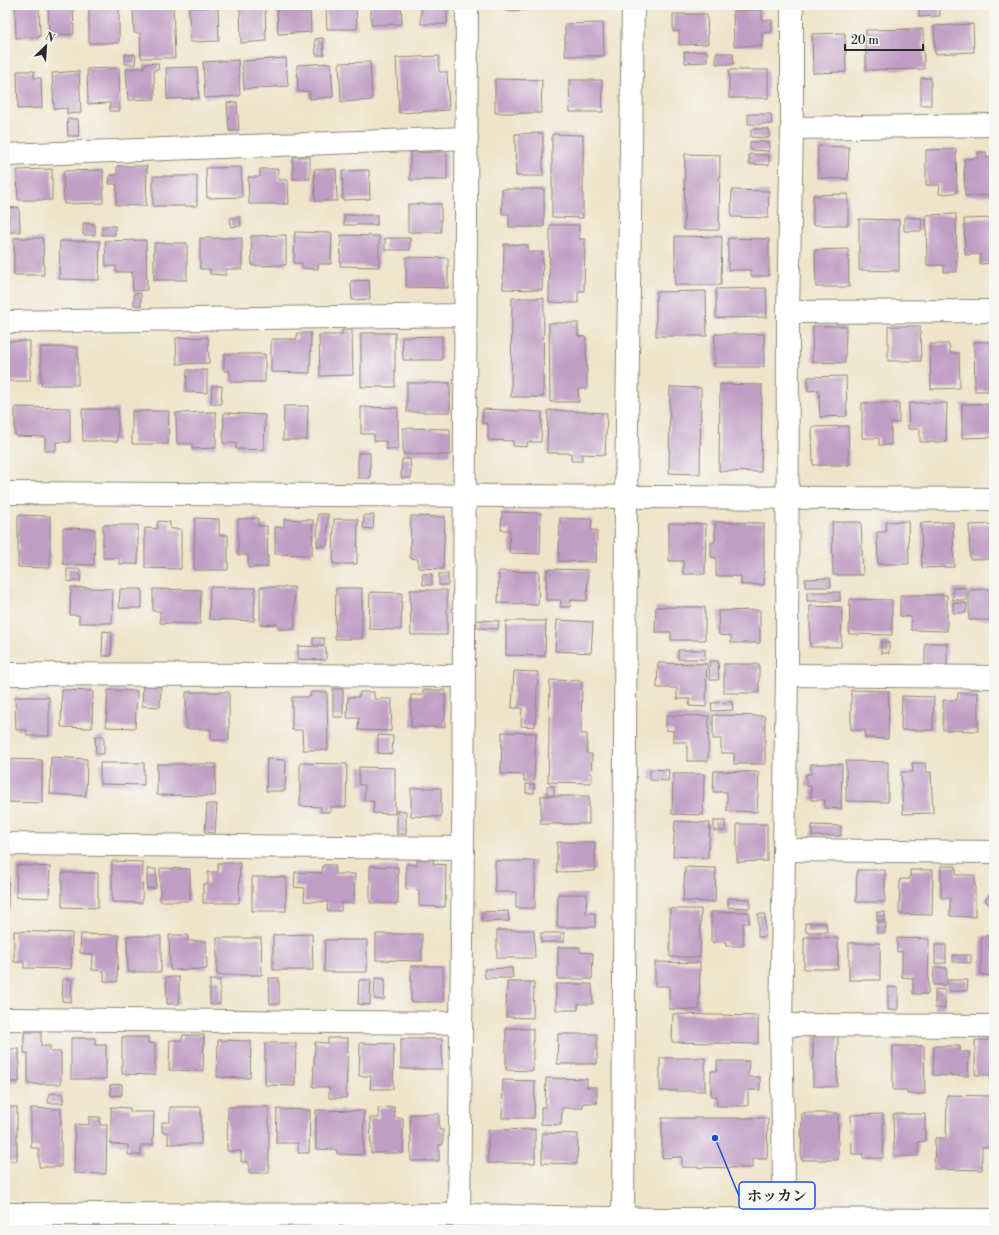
<svg xmlns="http://www.w3.org/2000/svg" width="999" height="1235" viewBox="0 0 999 1235" font-family="'Libre Bodoni','Noto Serif JP',serif">
<rect width="100%" height="100%" fill="#f6f6f2"/>
<filter id="ink" filterUnits="userSpaceOnUse"><feTurbulence type="fractalNoise" baseFrequency=".025" numOctaves="2"/><feDisplacementMap in="SourceGraphic" scale="8" xChannelSelector="R" yChannelSelector="G"/><feConvolveMatrix kernelMatrix="1 2 1 2 8 2 1 2 1" color-interpolation-filters="sRGB"/></filter>
<filter id="wash" filterUnits="userSpaceOnUse"><feTurbulence type="fractalNoise" baseFrequency=".012" numOctaves="4" result="noise"/><feDisplacementMap in="SourceGraphic" scale="16" xChannelSelector="R" yChannelSelector="G"/><feGaussianBlur stdDeviation="0.9" result="paint"/><feColorMatrix in="noise" values="0 0 0 0 0 0 0 0 0 0 0 0 0 0 0 0 0 1.4 0 .05"/><feComposite in="paint" operator="in"/></filter>
<g filter="url(#wash)">
<rect width="100%" height="100%" fill="#eee4c9"/>
<g id="blocks">
<g fill="#c09dc5">
<polygon points="15,5 39,5 40,37 16,38"/>
<polygon points="48,5 73,5 74,34 49,35"/>
<rect x="89" y="5" width="30" height="38"/>
<polygon points="240,5 265,5 266,41 241,43"/>
<polygon points="277,5 310,5 311,32 278,34"/>
<polygon points="326,5 356,5 357,29 327,29"/>
<polygon points="371,5 401,5 402,24 371,25"/>
<rect x="421" y="5" width="26" height="19"/>
<polygon points="506,5 527,5 527,10 506,11"/>
<polygon points="588,5 602,5 602,7 588,6"/>
<polygon points="919,5 939,5 940,16 919,17"/>
<polygon points="173,6 175,58 141,58 140,33 134,33 133,7"/>
<polygon points="218,7 219,41 190,42 189,8"/>
<polygon points="762,10 762,20 772,20 772,32 762,33 762,46 734,46 733,11"/>
<polygon points="673,14 707,14 708,44 679,45 679,31 673,32"/>
<polygon points="603,23 604,56 565,56 565,24"/>
<polygon points="973,24 974,52 935,54 934,26"/>
<polygon points="923,29 924,69 866,70 866,30"/>
<polygon points="845,33 846,72 813,73 812,34"/>
<polygon points="323,38 324,55 316,55 315,39"/>
<polygon points="707,51 707,62 685,63 684,52"/>
<polygon points="716,53 733,53 734,64 716,64"/>
<polygon points="125,54 136,55 135,64 125,64"/>
<polygon points="439,56 439,72 447,72 449,110 399,113 396,58"/>
<polygon points="286,58 288,86 244,89 242,61"/>
<polygon points="238,60 240,96 205,98 203,62"/>
<polygon points="370,62 372,100 341,102 339,63"/>
<polygon points="158,63 159,69 154,70 155,99 128,100 126,69 144,68 144,64"/>
<polygon points="331,63 333,97 310,99 309,91 298,92 297,65"/>
<polygon points="197,67 199,98 167,99 166,68"/>
<polygon points="119,68 120,111 110,111 110,103 88,104 87,69"/>
<rect x="729" y="70" width="39" height="28"/>
<polygon points="17,71 34,71 34,78 41,78 42,108 18,109"/>
<polygon points="79,71 81,113 67,114 67,108 54,109 52,73"/>
<rect x="921" y="78" width="10" height="27"/>
<polygon points="495,79 542,80 541,113 495,113"/>
<polygon points="569,80 602,80 603,112 570,112"/>
<polygon points="237,102 239,130 229,131 227,103"/>
<polygon points="748,114 771,114 772,124 748,124"/>
<polygon points="67,119 78,119 79,136 68,136"/>
<polygon points="751,129 769,129 769,138 751,137"/>
<polygon points="543,133 543,176 516,176 515,134"/>
<polygon points="552,134 583,135 583,218 552,217"/>
<polygon points="750,142 769,142 769,151 750,150"/>
<polygon points="818,146 849,147 848,179 818,178"/>
<polygon points="956,149 957,193 939,194 940,185 926,185 926,150"/>
<rect x="410" y="152" width="37" height="28"/>
<polygon points="978,152 986,152 986,158 994,157 994,195 965,196 964,159 978,158"/>
<polygon points="685,154 720,155 719,230 684,230"/>
<polygon points="749,154 769,155 769,165 749,164"/>
<rect x="293" y="157" width="17" height="22"/>
<polygon points="117,166 147,166 146,206 116,205 117,184 109,184 110,175 117,175"/>
<polygon points="241,167 242,197 207,198 206,168"/>
<polygon points="52,169 52,200 18,200 17,170"/>
<polygon points="260,169 278,169 278,180 288,180 289,204 249,204 248,177 260,177"/>
<polygon points="314,169 336,169 337,201 315,201"/>
<polygon points="103,170 103,203 64,204 63,171"/>
<polygon points="369,170 370,199 343,200 342,171"/>
<rect x="153" y="176" width="44" height="30"/>
<polygon points="502,189 544,189 544,227 509,227 509,214 502,214"/>
<polygon points="732,190 769,191 768,218 731,217"/>
<polygon points="848,194 848,225 813,225 813,195"/>
<rect x="408" y="204" width="33" height="28"/>
<polygon points="19,207 20,232 9,232 8,208"/>
<polygon points="956,214 957,272 944,272 944,265 927,265 926,215"/>
<rect x="344" y="215" width="33" height="10"/>
<polygon points="240,217 241,226 231,227 230,218"/>
<polygon points="904,217 922,218 921,231 904,231"/>
<polygon points="994,218 994,263 980,264 980,254 965,255 964,219"/>
<polygon points="859,219 899,220 899,271 859,270"/>
<polygon points="83,223 95,224 95,235 83,235"/>
<polygon points="550,225 579,225 579,239 585,239 584,291 578,291 578,303 549,302"/>
<rect x="102" y="226" width="13" height="9"/>
<polygon points="295,232 332,233 331,264 318,264 318,269 302,268 302,263 294,263"/>
<polygon points="286,235 286,265 252,266 251,236"/>
<polygon points="341,235 379,236 379,267 340,266"/>
<polygon points="675,236 722,237 721,285 675,285"/>
<polygon points="14,238 43,238 44,275 14,275"/>
<polygon points="200,238 242,238 242,269 226,269 226,275 210,274 210,269 200,269"/>
<rect x="385" y="238" width="25" height="12"/>
<polygon points="728,238 769,239 769,276 751,276 751,270 728,270"/>
<polygon points="146,240 147,290 133,291 132,272 116,272 116,266 106,266 105,241"/>
<polygon points="60,241 100,241 99,280 59,279"/>
<rect x="154" y="243" width="33" height="37"/>
<polygon points="504,244 528,245 528,252 543,252 542,290 503,289"/>
<polygon points="848,249 849,287 816,287 815,250"/>
<polygon points="406,257 448,258 448,288 406,287"/>
<polygon points="369,280 370,299 352,300 351,281"/>
<polygon points="766,288 767,317 716,318 716,289"/>
<polygon points="706,291 707,336 656,336 656,292"/>
<polygon points="134,293 141,293 141,306 134,305"/>
<polygon points="512,298 544,298 543,397 511,397"/>
<polygon points="549,323 578,323 578,336 586,337 587,389 578,389 579,402 550,402"/>
<polygon points="813,326 846,326 845,363 812,362"/>
<polygon points="888,326 920,326 921,361 888,361"/>
<polygon points="342,330 352,330 353,375 320,376 319,335 342,335"/>
<polygon points="297,333 311,333 310,373 271,372 271,339 297,339"/>
<rect x="361" y="333" width="34" height="54"/>
<polygon points="715,334 764,334 764,367 714,367"/>
<polygon points="442,336 442,360 403,360 402,337"/>
<polygon points="208,337 209,363 177,364 176,338"/>
<rect x="5" y="341" width="25" height="40"/>
<polygon points="974,342 994,342 994,391 975,391"/>
<polygon points="930,344 949,344 950,353 959,353 960,388 931,389"/>
<rect x="41" y="347" width="37" height="38"/>
<polygon points="224,354 265,354 265,382 230,382 230,371 224,371"/>
<polygon points="187,370 207,370 207,393 186,392"/>
<polygon points="846,376 847,416 820,417 819,390 808,391 808,377"/>
<rect x="407" y="383" width="43" height="29"/>
<polygon points="720,384 762,385 761,472 719,471"/>
<polygon points="212,386 222,386 221,404 211,404"/>
<polygon points="670,387 701,388 700,474 669,473"/>
<polygon points="862,403 899,403 899,423 891,423 891,445 879,445 879,438 862,438"/>
<polygon points="909,403 947,403 946,442 920,442 920,429 908,429"/>
<polygon points="962,404 994,404 994,437 962,438"/>
<polygon points="284,406 308,406 307,440 283,440"/>
<polygon points="15,407 70,408 70,442 56,442 56,451 45,451 45,437 15,436"/>
<polygon points="361,407 398,408 398,449 386,449 386,441 374,441 374,434 361,434"/>
<polygon points="82,409 118,409 118,441 83,441"/>
<polygon points="483,409 542,412 541,442 527,442 527,447 513,446 513,441 488,440 488,424 482,423"/>
<polygon points="548,410 607,413 605,455 582,454 582,461 571,461 571,453 547,453"/>
<polygon points="132,411 169,411 168,444 132,444"/>
<polygon points="216,412 216,448 192,449 192,444 177,444 176,413"/>
<polygon points="224,413 265,415 264,450 236,449 236,443 223,443"/>
<polygon points="848,426 849,465 813,465 812,427"/>
<polygon points="403,428 450,429 450,455 403,454"/>
<rect x="358" y="453" width="12" height="25"/>
<polygon points="402,459 410,459 411,478 401,478"/>
<polygon points="502,512 541,513 540,554 509,553 510,530 501,530"/>
<polygon points="318,514 328,514 327,546 317,546"/>
<polygon points="18,515 50,516 50,568 18,567"/>
<polygon points="364,515 374,515 373,529 363,528"/>
<polygon points="411,516 445,517 443,569 418,568 418,559 410,558"/>
<polygon points="195,518 219,519 219,535 228,535 228,570 194,570"/>
<polygon points="258,518 258,526 267,526 268,567 248,568 248,555 238,555 238,519"/>
<polygon points="560,518 592,519 591,530 597,530 596,562 559,561"/>
<polygon points="284,519 313,520 312,555 275,554 275,527 284,527"/>
<polygon points="334,519 358,519 357,564 333,564"/>
<polygon points="158,521 170,522 170,529 181,529 181,569 145,568 145,528 157,529"/>
<polygon points="908,521 909,564 878,564 877,532 886,532 886,522"/>
<polygon points="715,522 764,523 764,585 741,585 741,576 716,576 716,558 711,557 711,542 715,542"/>
<polygon points="832,522 861,522 863,575 833,575"/>
<polygon points="953,522 954,567 922,568 921,523"/>
<polygon points="669,523 706,524 705,574 683,574 683,561 669,561"/>
<polygon points="994,524 994,559 970,559 969,525"/>
<polygon points="103,525 138,525 138,564 119,564 119,558 103,558"/>
<polygon points="63,528 95,529 94,565 63,564"/>
<polygon points="67,569 80,569 80,582 67,581"/>
<polygon points="547,569 588,570 587,601 571,600 570,607 560,607 561,600 546,600"/>
<polygon points="499,571 539,572 538,605 498,603"/>
<polygon points="422,574 432,574 432,585 423,585"/>
<rect x="439" y="574" width="9" height="11"/>
<polygon points="830,578 831,587 805,587 805,579"/>
<polygon points="71,587 113,589 112,623 79,623 79,615 70,615"/>
<polygon points="210,587 255,588 254,621 209,619"/>
<polygon points="260,587 294,587 295,629 278,629 278,624 260,625"/>
<polygon points="336,588 362,588 362,639 335,639"/>
<rect x="953" y="588" width="14" height="12"/>
<polygon points="120,589 142,589 142,608 119,608"/>
<polygon points="153,589 201,590 200,624 160,623 160,611 153,611"/>
<polygon points="994,589 994,620 969,620 969,590"/>
<polygon points="5,590 8,590 7,621 5,621"/>
<polygon points="410,590 447,590 447,635 411,635"/>
<polygon points="370,592 402,593 401,630 369,629"/>
<rect x="807" y="592" width="33" height="9"/>
<polygon points="900,595 947,595 947,631 911,630 911,617 900,616"/>
<polygon points="850,599 892,600 892,635 849,634"/>
<polygon points="953,603 967,603 966,613 953,613"/>
<polygon points="810,606 842,607 841,647 810,647"/>
<polygon points="656,607 705,607 705,640 671,640 671,632 655,632"/>
<polygon points="760,610 760,643 731,643 731,636 719,635 718,611"/>
<polygon points="477,620 499,621 498,629 477,628"/>
<polygon points="557,620 593,622 591,653 555,651"/>
<polygon points="506,621 546,621 545,656 506,655"/>
<polygon points="103,631 112,632 111,656 102,656"/>
<rect x="313" y="638" width="11" height="7"/>
<rect x="881" y="642" width="8" height="11"/>
<polygon points="925,643 947,643 947,666 925,665"/>
<polygon points="298,646 326,647 326,660 298,659"/>
<rect x="678" y="650" width="27" height="9"/>
<polygon points="709,661 718,661 719,680 710,680"/>
<polygon points="658,663 707,664 706,707 689,706 690,699 677,699 677,688 657,688"/>
<rect x="724" y="664" width="35" height="29"/>
<polygon points="514,671 538,672 535,727 521,726 522,708 512,708"/>
<polygon points="550,680 582,681 581,734 587,734 587,754 592,754 591,783 548,782"/>
<polygon points="143,685 161,687 160,707 142,706"/>
<rect x="333" y="689" width="10" height="28"/>
<polygon points="62,690 93,691 92,728 61,727"/>
<polygon points="108,690 137,691 135,728 106,727"/>
<polygon points="423,690 445,690 445,727 411,727 411,695 423,695"/>
<polygon points="851,690 889,691 888,739 865,738 865,730 851,730"/>
<polygon points="186,692 229,692 229,740 211,740 211,729 186,729"/>
<polygon points="311,692 327,692 328,750 303,750 302,730 292,730 292,697 310,697"/>
<polygon points="360,692 374,692 374,699 392,699 391,731 358,730 359,718 347,718 348,697 359,697"/>
<polygon points="958,693 978,693 978,731 943,730 943,700 957,700"/>
<polygon points="902,696 934,697 933,730 901,730"/>
<polygon points="15,697 49,697 49,736 27,736 27,730 16,730"/>
<polygon points="732,702 733,710 712,711 711,703"/>
<polygon points="5,715 6,715 7,738 5,738"/>
<polygon points="666,715 709,716 708,761 687,761 687,742 673,742 673,731 666,730"/>
<polygon points="713,715 765,716 765,764 734,764 734,753 721,753 721,739 713,739"/>
<polygon points="502,732 536,733 534,781 524,781 524,775 501,774"/>
<polygon points="378,735 393,736 392,754 378,753"/>
<polygon points="95,736 104,736 104,754 96,754"/>
<polygon points="51,757 87,759 86,796 50,794"/>
<polygon points="5,759 42,760 42,803 5,802"/>
<polygon points="267,759 286,760 285,791 266,791"/>
<polygon points="846,761 888,762 888,802 846,801"/>
<polygon points="100,763 144,763 144,785 100,784"/>
<polygon points="300,763 347,764 346,807 331,807 331,812 320,812 321,807 300,806"/>
<polygon points="912,763 925,763 926,772 931,772 933,813 903,814 901,772 913,772"/>
<polygon points="157,764 216,764 215,796 157,795"/>
<polygon points="811,764 842,764 841,809 824,808 825,800 811,800 811,786 806,786 806,774 811,774"/>
<polygon points="359,767 395,768 395,814 373,813 374,801 364,801 365,785 359,785"/>
<polygon points="650,769 669,770 668,781 650,780"/>
<polygon points="714,771 759,772 757,812 727,811 727,792 713,792"/>
<polygon points="673,774 704,774 703,815 672,814"/>
<rect x="526" y="784" width="8" height="9"/>
<rect x="547" y="786" width="7" height="9"/>
<polygon points="411,788 441,788 441,817 411,816"/>
<rect x="541" y="796" width="48" height="28"/>
<polygon points="207,804 217,804 215,833 205,832"/>
<rect x="397" y="811" width="9" height="23"/>
<polygon points="675,821 710,823 708,858 673,856"/>
<rect x="714" y="821" width="11" height="10"/>
<polygon points="737,824 767,824 767,861 737,862"/>
<polygon points="812,825 841,826 841,836 812,836"/>
<polygon points="557,842 595,842 595,871 557,872"/>
<polygon points="417,859 434,859 433,864 446,865 445,907 419,906 419,890 406,889 406,864 417,865"/>
<polygon points="112,861 143,862 142,903 112,902"/>
<polygon points="495,861 535,861 535,908 516,908 516,892 495,892"/>
<polygon points="218,863 240,863 239,903 203,903 203,884 208,884 208,872 218,872"/>
<polygon points="5,864 9,864 8,909 5,909"/>
<polygon points="992,864 994,864 994,879 993,879"/>
<polygon points="17,865 50,867 49,898 16,897"/>
<polygon points="323,865 335,865 335,874 355,874 354,903 341,903 341,911 327,911 328,902 304,901 305,888 294,887 295,872 322,873"/>
<polygon points="370,866 398,867 398,904 370,903"/>
<polygon points="941,866 956,866 956,875 975,875 975,917 950,916 950,898 941,898"/>
<polygon points="685,867 716,868 715,902 683,901"/>
<polygon points="160,868 190,869 190,901 160,901"/>
<polygon points="147,869 156,869 156,888 147,889"/>
<polygon points="857,870 885,870 885,902 856,902"/>
<polygon points="910,870 933,870 932,915 899,914 900,879 910,879"/>
<polygon points="62,873 98,873 98,908 62,907"/>
<rect x="252" y="877" width="34" height="34"/>
<polygon points="994,888 994,909 985,900"/>
<polygon points="558,894 587,894 586,913 595,913 595,927 557,927"/>
<polygon points="728,898 750,899 750,908 728,907"/>
<polygon points="670,909 701,909 700,957 670,957"/>
<polygon points="508,911 509,921 482,922 482,912"/>
<polygon points="711,912 749,912 749,923 743,923 743,946 726,946 726,942 711,942"/>
<rect x="877" y="912" width="8" height="9"/>
<rect x="758" y="914" width="7" height="23"/>
<polygon points="805,923 826,923 827,932 806,932"/>
<polygon points="877,923 886,923 885,933 877,933"/>
<polygon points="497,930 534,930 535,958 497,958"/>
<polygon points="14,931 72,933 71,969 24,968 24,962 14,962"/>
<rect x="541" y="933" width="23" height="9"/>
<polygon points="81,934 119,935 117,982 104,981 104,971 92,970 93,954 80,953"/>
<polygon points="312,934 313,970 273,970 273,935"/>
<polygon points="376,934 422,934 422,961 376,960"/>
<polygon points="169,935 188,935 188,941 206,941 207,969 170,970"/>
<polygon points="127,936 161,936 161,972 128,972"/>
<polygon points="981,936 994,936 994,976 981,975"/>
<polygon points="804,937 838,938 838,969 804,969"/>
<polygon points="217,938 261,938 262,975 217,975"/>
<polygon points="897,938 929,939 928,994 913,994 913,978 902,977 902,951 897,952"/>
<polygon points="325,940 367,940 367,972 324,972"/>
<rect x="849" y="943" width="31" height="37"/>
<rect x="935" y="945" width="11" height="18"/>
<polygon points="558,947 580,947 580,952 593,953 592,979 558,979"/>
<polygon points="953,955 971,955 971,963 953,962"/>
<polygon points="655,962 700,963 699,1010 669,1009 669,986 655,986"/>
<rect x="411" y="966" width="32" height="36"/>
<polygon points="934,967 947,968 946,985 933,985"/>
<polygon points="512,968 513,978 485,978 484,969"/>
<polygon points="166,977 179,977 179,1004 167,1004"/>
<polygon points="269,978 279,978 279,1004 270,1004"/>
<polygon points="375,978 385,979 384,1000 374,999"/>
<polygon points="63,979 72,979 71,1002 62,1001"/>
<rect x="210" y="980" width="10" height="24"/>
<polygon points="359,980 371,980 370,1005 358,1004"/>
<polygon points="948,980 968,980 967,991 948,991"/>
<polygon points="507,982 534,982 533,1018 506,1017"/>
<polygon points="556,984 592,984 593,1004 578,1004 578,1010 556,1010"/>
<polygon points="888,987 898,988 898,1010 888,1010"/>
<polygon points="935,989 945,990 945,1008 935,1008"/>
<polygon points="673,1014 758,1016 758,1044 672,1042"/>
<polygon points="506,1028 533,1029 533,1071 506,1070"/>
<polygon points="24,1032 41,1032 41,1046 50,1046 50,1052 61,1052 61,1084 28,1084 28,1053 24,1053"/>
<polygon points="558,1034 597,1034 597,1064 557,1064"/>
<polygon points="183,1035 204,1035 203,1071 169,1070 170,1040 182,1040"/>
<polygon points="813,1036 838,1036 837,1087 813,1086"/>
<polygon points="122,1037 148,1037 148,1043 155,1044 155,1075 122,1074"/>
<polygon points="71,1038 95,1038 95,1045 106,1045 106,1079 71,1079"/>
<polygon points="328,1038 348,1038 346,1098 329,1098 329,1087 313,1087 315,1042 328,1043"/>
<rect x="401" y="1039" width="41" height="30"/>
<polygon points="218,1040 251,1041 250,1078 217,1077"/>
<polygon points="975,1040 994,1040 994,1086 990,1086 990,1075 975,1075"/>
<polygon points="265,1043 296,1043 295,1086 265,1085"/>
<polygon points="360,1043 394,1044 393,1089 370,1089 371,1076 359,1076"/>
<polygon points="893,1046 924,1046 925,1094 907,1094 907,1090 893,1090"/>
<polygon points="934,1046 960,1046 960,1052 969,1052 968,1076 933,1075"/>
<rect x="5" y="1049" width="14" height="33"/>
<rect x="660" y="1058" width="45" height="33"/>
<polygon points="717,1061 749,1061 748,1077 760,1077 760,1090 748,1090 748,1106 717,1106 717,1096 711,1096 711,1071 717,1071"/>
<polygon points="546,1078 587,1079 587,1087 597,1087 597,1103 583,1103 582,1108 562,1108 561,1125 541,1124 541,1107 545,1107"/>
<polygon points="503,1080 535,1081 534,1118 502,1118"/>
<polygon points="122,1084 122,1095 111,1096 110,1085"/>
<polygon points="49,1093 63,1094 63,1103 48,1103"/>
<polygon points="947,1095 994,1096 994,1147 982,1147 982,1170 934,1169 935,1138 946,1138"/>
<rect x="5" y="1107" width="12" height="54"/>
<polygon points="111,1107 130,1108 130,1112 154,1112 153,1145 141,1145 141,1155 128,1155 128,1145 111,1144"/>
<polygon points="170,1107 201,1107 201,1144 168,1144 168,1133 162,1132 162,1122 170,1122"/>
<polygon points="228,1107 269,1107 269,1173 249,1173 249,1162 241,1162 241,1151 227,1151"/>
<polygon points="394,1107 395,1118 403,1118 403,1153 371,1153 370,1118 379,1118 378,1108"/>
<polygon points="31,1108 61,1109 61,1167 39,1167 39,1148 31,1148"/>
<polygon points="277,1109 310,1110 309,1153 298,1153 298,1143 276,1143"/>
<polygon points="316,1110 364,1111 363,1155 337,1154 337,1150 316,1149"/>
<polygon points="802,1113 838,1113 838,1160 801,1160"/>
<polygon points="410,1114 439,1114 439,1130 443,1130 443,1144 439,1145 439,1161 411,1161"/>
<polygon points="883,1114 883,1158 863,1158 863,1154 852,1154 851,1115"/>
<polygon points="893,1114 925,1114 925,1141 918,1142 918,1156 894,1156"/>
<polygon points="89,1117 100,1117 100,1125 107,1125 106,1174 74,1173 75,1124 89,1125"/>
<polygon points="662,1118 768,1118 767,1159 752,1159 752,1168 682,1167 682,1157 662,1158"/>
<polygon points="535,1129 535,1163 488,1163 488,1130"/>
<polygon points="542,1133 578,1134 577,1164 542,1163"/>
</g>
</g>
</g>
<g filter="url(#ink)">
<use href="#blocks" fill-opacity="0" stroke="#8c887a" stroke-width="1"/>
<g fill="none" stroke-linecap="round" stroke-linejoin="round">
<g stroke="#8c887a" stroke-width="24">
<g id="minor">
<polyline points="792,128 994,125"/>
<polyline points="5,155 467,138"/>
<polyline points="788,312 994,311"/>
<polyline points="5,322 465,315"/>
<polyline points="5,493 994,499"/>
<polyline points="5,674 464,676"/>
<polyline points="787,675 994,677"/>
<polyline points="5,844 463,848"/>
<polyline points="785,850 994,852"/>
<polyline points="5,1019 461,1023"/>
<polyline points="781,1025 994,1026"/>
<polyline points="5,1214 459,1215 659,1219 994,1220"/>
<polyline points="459,1215 463,848 467,5"/>
<polyline points="623,1230 626,496 633,5"/>
<polyline points="785,1230 781,1025 787,675 788,312 792,128 792,5"/>
</g>
</g>
<use href="#minor" stroke="#fff" stroke-width="22"/>
</g>
</g>
<path fill="none" stroke="#1d4ed8" stroke-width="1.5" d="M715 1138L739 1196"/>
<circle fill="#1d4ed8" stroke="#f6f6f2" stroke-width="1.5" cx="715" cy="1138" r="4"/>
<rect fill="#f6f6f2" stroke="#1d4ed8" stroke-width="1.5" x="739" y="1182" width="76" height="27" rx="4"/>
<g font-size="15" text-anchor="middle" font-weight="bold" fill="#2b2b2b">
<text x="777" y="1201">ホッカン</text>
</g>
<rect width="999" height="1235" fill="none" stroke="#f6f6f2" stroke-width="20"/>
<g transform="translate(46 46) rotate(25)" stroke="#f6f6f2" stroke-width="3" paint-order="stroke">
<path d="M0-3L7 15L0 10L-7 15Z" fill="#2b2b2b"/>
<text y="-6" font-size="11" font-weight="bold" text-anchor="middle" fill="#2b2b2b">N</text>
</g>
<path d="M845 44v6h78v-6" fill="none" stroke="#2b2b2b" stroke-width="2"/>
<text x="851" y="44" font-size="12" fill="#2b2b2b" stroke="#f6f6f2" stroke-width="3" paint-order="stroke">20 m</text>
</svg>
